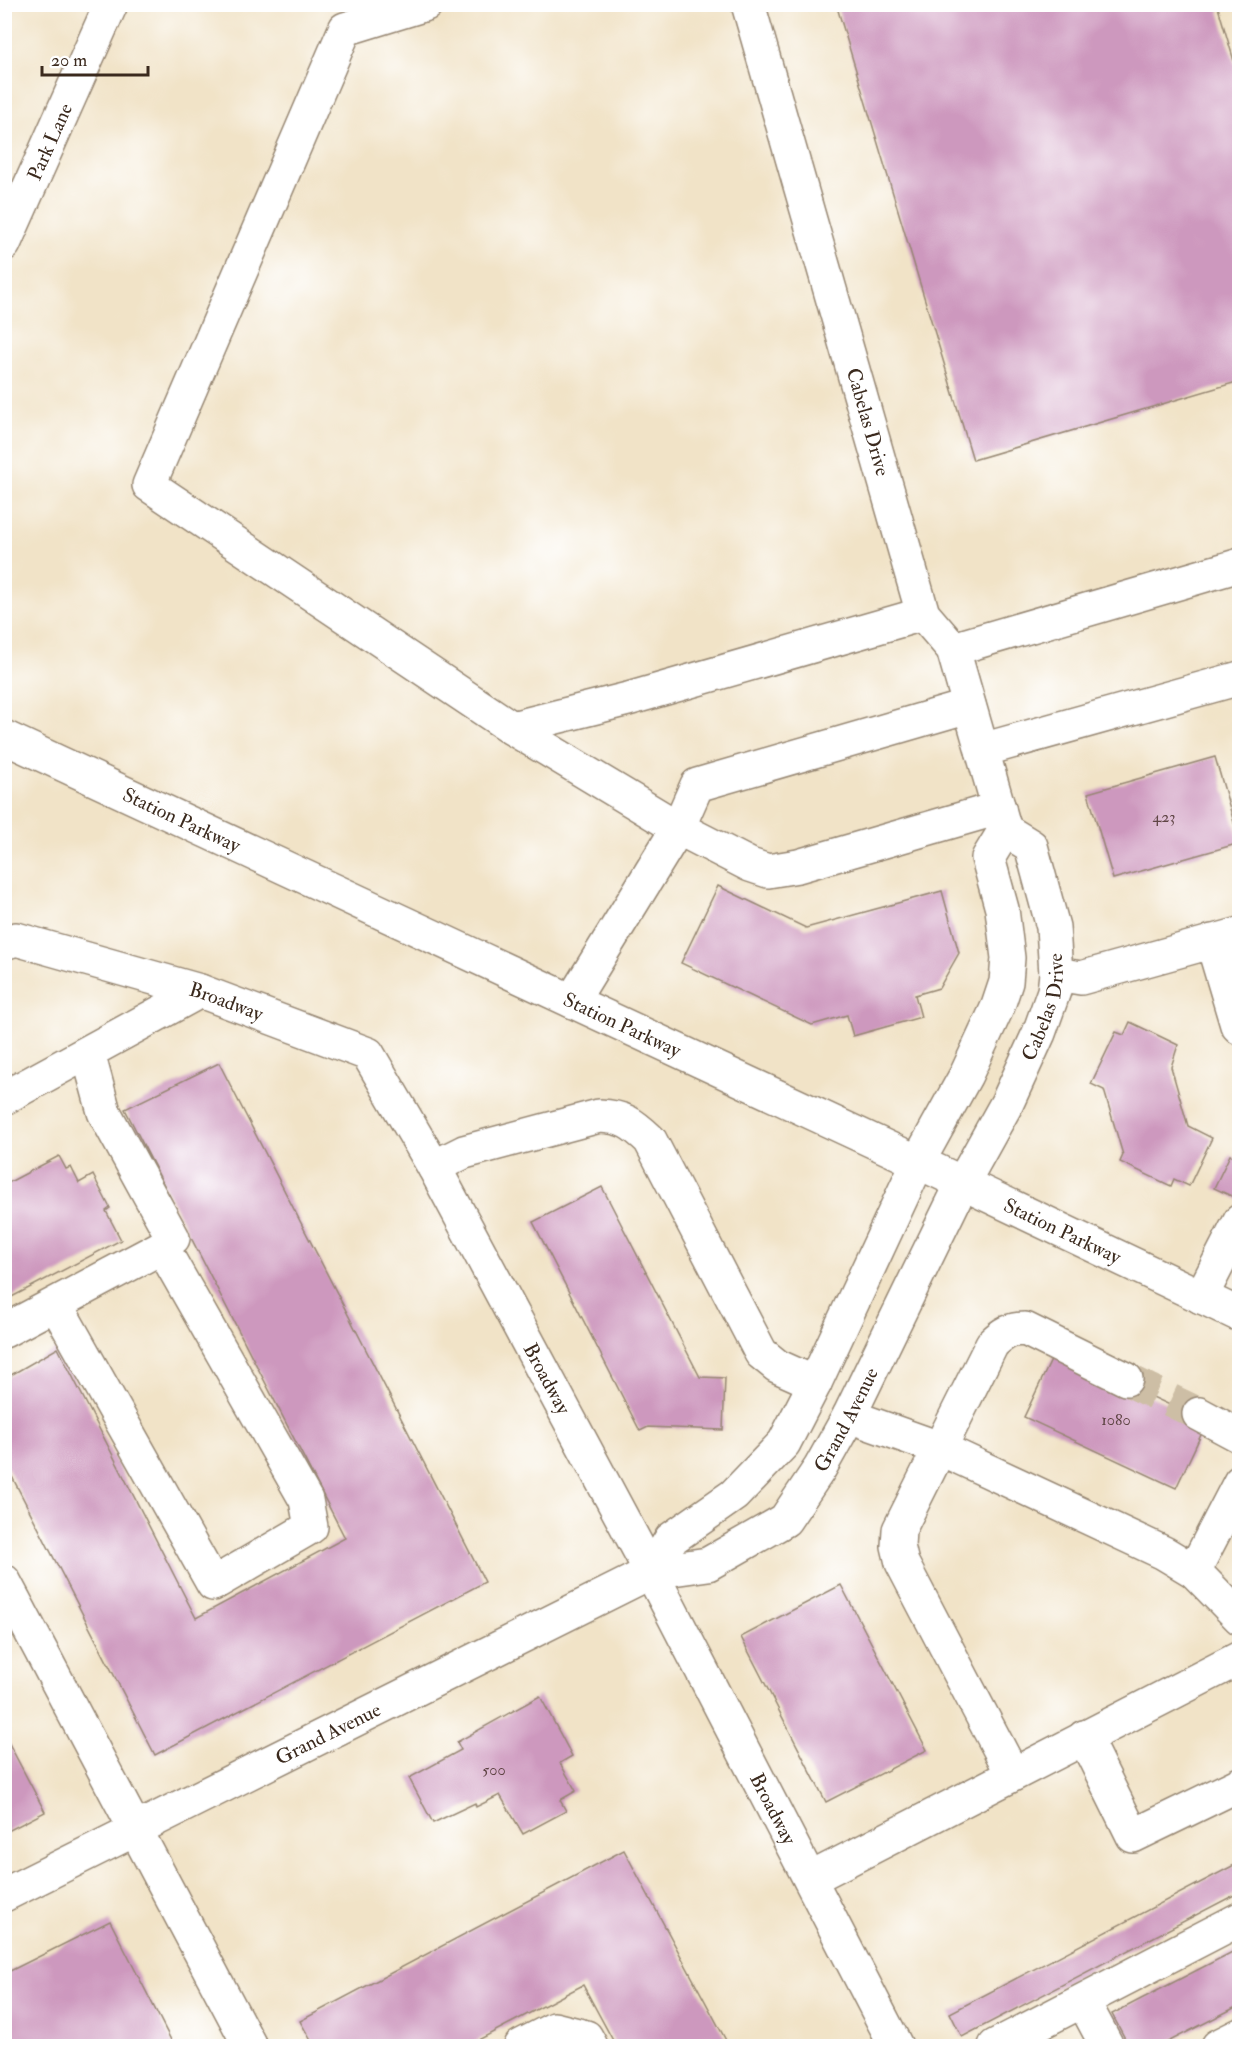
<svg xmlns="http://www.w3.org/2000/svg" width="1244" height="2051" viewBox="0 0 1244 2051" font-family="'IM FELL Double Pica',serif">
<rect width="100%" height="100%" fill="#fff"/>
<filter id="ink" filterUnits="userSpaceOnUse"><feTurbulence type="fractalNoise" baseFrequency=".0167" numOctaves="2"/><feDisplacementMap in="SourceGraphic" scale="12" xChannelSelector="R" yChannelSelector="G"/><feConvolveMatrix kernelMatrix="1 2 1 2 8 2 1 2 1" color-interpolation-filters="sRGB"/></filter>
<filter id="wash" filterUnits="userSpaceOnUse"><feTurbulence type="fractalNoise" baseFrequency=".008" numOctaves="4" result="noise"/><feDisplacementMap in="SourceGraphic" scale="24" xChannelSelector="R" yChannelSelector="G"/><feGaussianBlur stdDeviation="1.35" result="paint"/><feColorMatrix in="noise" values="0 0 0 0 0 0 0 0 0 0 0 0 0 0 0 0 0 1.4 0 .05"/><feComposite in="paint" operator="in"/></filter>
<g filter="url(#wash)">
<rect width="100%" height="100%" fill="#f1e3c7"/>
<g id="blocks">
<g fill="#cd98be">
<polygon points="846,4 1217,4 1240,81 1240,381 973,460 837,7"/>
<polygon points="1215,757 1240,843 1113,879 1088,793"/>
<polygon points="718,886 806,928 942,891 959,953 939,988 915,995 921,1017 853,1036 847,1015 812,1025 681,963"/>
<polygon points="1130,1022 1178,1045 1171,1067 1188,1126 1212,1138 1189,1186 1174,1179 1171,1186 1120,1162 1123,1155 1104,1090 1091,1084 1116,1032 1124,1035"/>
<polygon points="219,1063 485,1582 155,1755 4,1461 4,1379 58,1348 196,1618 345,1538 125,1109"/>
<polygon points="1230,1155 1240,1160 1240,1200 1214,1188"/>
<polygon points="59,1156 66,1169 71,1167 79,1183 93,1175 110,1208 106,1211 121,1240 4,1301 4,1185"/>
<polygon points="602,1187 700,1377 725,1378 723,1430 648,1427 640,1431 533,1222"/>
<polygon points="1055,1352 1207,1422 1176,1488 1024,1417"/>
<polygon points="841,1585 927,1750 826,1802 741,1637"/>
<polygon points="540,1696 572,1756 560,1763 576,1791 560,1800 566,1811 523,1834 500,1795 476,1807 475,1803 433,1823 409,1778 461,1750 457,1742"/>
<polygon points="4,1734 45,1812 4,1833"/>
<polygon points="624,1850 729,2046 616,2046 583,1985 467,2046 314,2046 300,2021"/>
<polygon points="1240,1862 1240,1892 962,2037 950,2013"/>
<polygon points="110,1921 174,2046 4,2046 4,1974"/>
<polygon points="1240,1948 1240,2005 1160,2046 1129,2046 1112,2014"/>
</g>
</g>
</g>
<g filter="url(#ink)">
<use href="#blocks" fill-opacity="0" stroke="#968672" stroke-width="1.5"/>
<g fill="none" stroke-linecap="round" stroke-linejoin="round">
<polyline stroke="#cdbea5" stroke-width="33" stroke-dasharray="33 16" stroke-linecap="butt" points="1126,1379 1199,1414"/>
<g stroke="#968672" stroke-width="36">
<g id="minor">
<polyline points="426,4 345,29 149,485 512,728 628,699 923,614"/>
<polyline points="953,649 1240,565"/>
<polyline points="969,706 697,785 678,828 750,865 768,871 798,866 999,808"/>
<polyline points="512,728 678,828 572,1001"/>
<path id="s1" d="M4 737 918 1162 1240 1315"/>
<polyline points="982,750 1240,678"/>
<polyline points="1212,941 1237,1025 1240,1028"/>
<path id="s2" d="M4 943 16 939 200 991 368 1054 434 1167 651 1572 896 2046"/>
<polyline points="1056,974 1081,978 1240,934"/>
<polyline points="4,1098 200,991"/>
<path d="M434 1167 464 1152 599 1116C624 1117 632 1123 650 1140L761 1353 777 1366 815 1383"/>
<polyline points="1201,1297 1240,1221"/>
<polyline points="56,1305 213,1584 311,1527 306,1500 162,1247"/>
<polyline points="4,1331 162,1247 173,1238 104,1112 88,1053"/>
<polyline points="1199,1414 1240,1436"/>
<polyline points="849,1416 939,1448 1164,1553 1194,1571 1240,1618"/>
<polyline points="1194,1571 1240,1482"/>
<polyline points="651,1572 671,1539 734,1495 784,1443 815,1383 918,1162 966,1075 998,1006 1006,982 1008,958 1002,909 988,858 1005,830"/>
<polyline points="4,1581 250,2046"/>
<polyline points="1084,1737 1133,1836 1240,1784"/>
<path d="M1012 1773 902 1563 898 1546 899 1530 992 1344C1003 1333 1010 1329 1025 1329L1126 1379"/>
<polyline points="810,1879 1240,1658"/>
<path id="s3" d="M4 1895 651 1572 708 1564 785 1520 820 1468 849 1416 962 1184 1007 1103 1039 1033 1054 991 1056 974 1053 927 1031 846 1005 830 953 649 923 614 748 4"/>
<polyline points="1083,2001 1107,2046"/>
<polyline points="521,2046 554,2029 586,2037 591,2046"/>
<polyline points="995,2046 1240,1919"/>
<polyline points="1218,2046 1240,2035"/>
</g>
</g>
<g stroke="#968672" stroke-width="36">
<g id="major">
<path id="s4" d="M4 244 111 4"/>
</g>
</g>
<use href="#minor" stroke="#fff" stroke-width="33"/>
<use href="#major" stroke="#fff" stroke-width="33"/>
</g>
</g>
<g text-anchor="middle" dominant-baseline="central" stroke-width="5" stroke-linejoin="round" paint-order="stroke">
<g font-size="16" fill="#604646">
<text x="1164" y="817">423</text>
<text x="1116" y="1420">1080</text>
<text x="494" y="1770">500</text>
</g>
<g font-size="20" fill="#3b2a1e" stroke="#fff">
<text stroke="none"><textPath href="#s4" startOffset="112">Park Lane</textPath></text>
<text transform="translate(868 422) rotate(74)">Cabelas Drive</text>
<text stroke="none"><textPath href="#s1" startOffset="196">Station Parkway</textPath></text>
<text stroke="none"><textPath href="#s2" startOffset="232">Broadway</textPath></text>
<text stroke="none"><textPath href="#s3" startOffset="1446">Cabelas Drive</textPath></text>
<text stroke="none"><textPath href="#s1" startOffset="682">Station Parkway</textPath></text>
<text stroke="none"><textPath href="#s1" startOffset="1168">Station Parkway</textPath></text>
<text stroke="none"><textPath href="#s2" startOffset="754">Broadway</textPath></text>
<text stroke="none"><textPath href="#s3" startOffset="987">Grand Avenue</textPath></text>
<text stroke="none"><textPath href="#s3" startOffset="362">Grand Avenue</textPath></text>
<text stroke="none"><textPath href="#s2" startOffset="1240">Broadway</textPath></text>
</g>
</g>
<rect width="1244" height="2051" fill="none" stroke="#fff" stroke-width="24"/>
<path d="M42 66v9h106v-9" fill="none" stroke="#3b2a1e" stroke-width="3"/>
<text x="51" y="66" font-size="18" fill="#3b2a1e" stroke="#ffffff" stroke-width="4.5" paint-order="stroke">20 m</text>
</svg>
